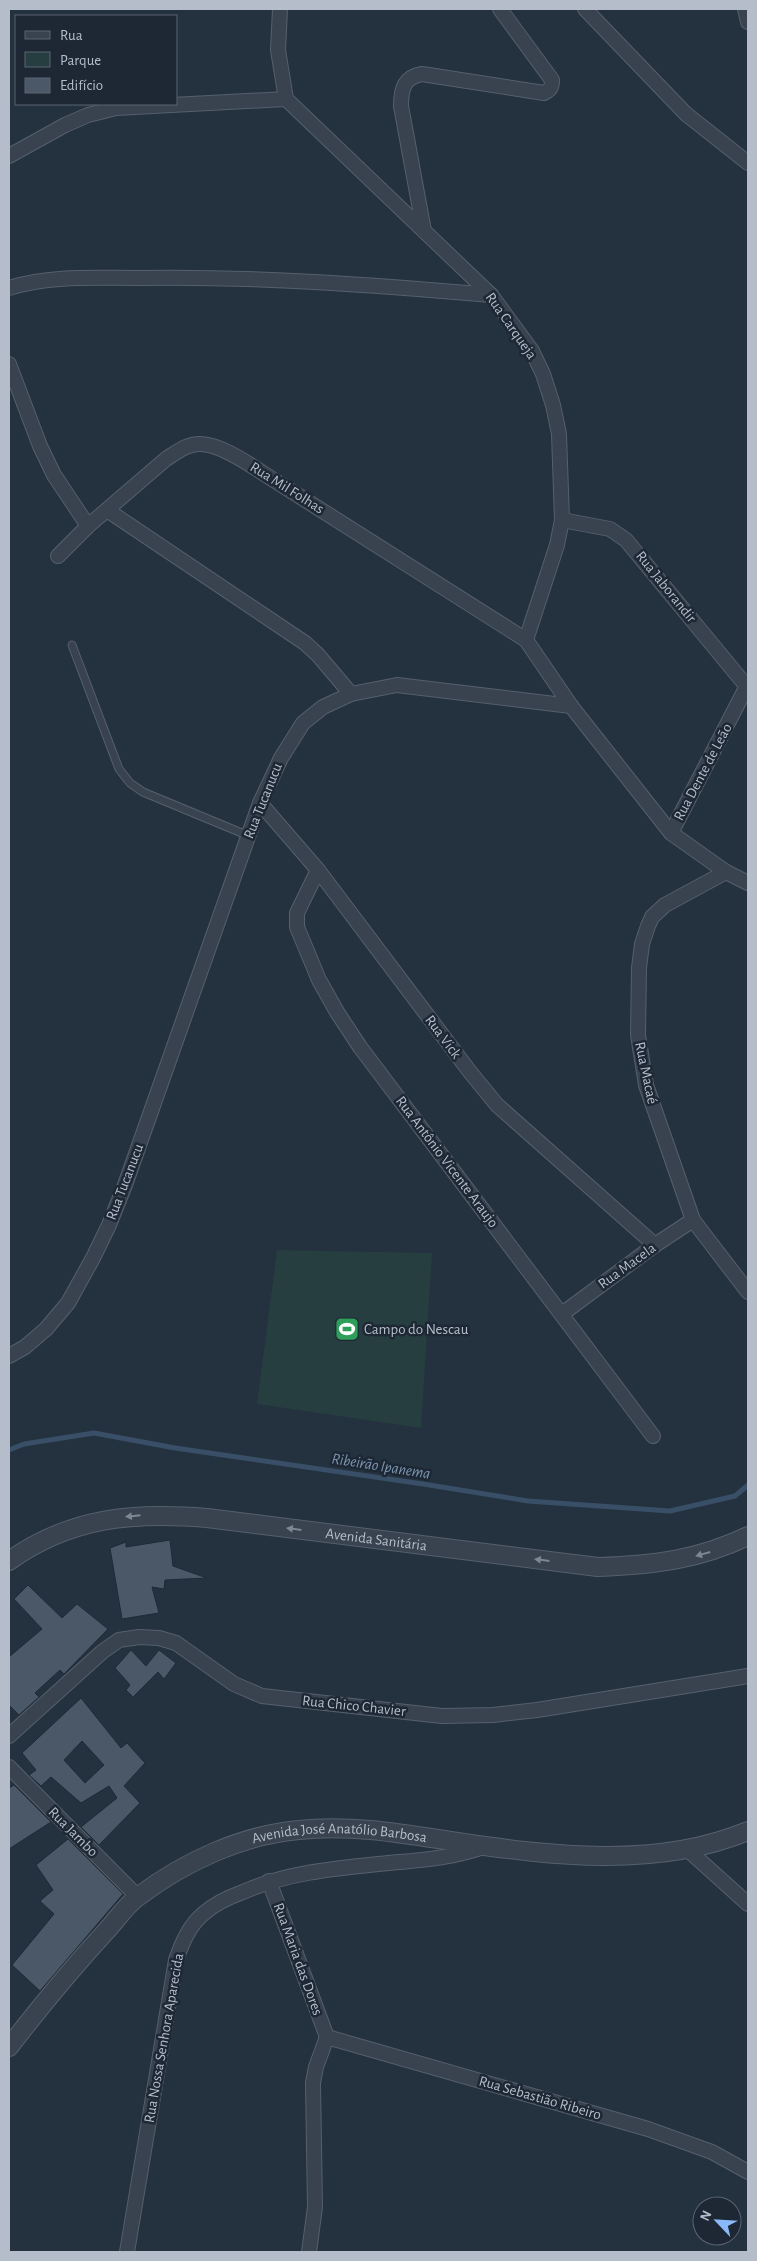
<svg xmlns="http://www.w3.org/2000/svg" width="757" height="2261" viewBox="0 0 757 2261" font-family="'Alegreya Sans',sans-serif">
<rect width="100%" height="100%" fill="#24313f"/>
<polygon fill="#263e40" points="277,1250 432,1253 421,1428 257,1404"/>
<g fill="none" stroke-linecap="round" stroke-linejoin="round">
<polyline stroke="#394f68" stroke-width="5" points="9,1450 24,1444 94,1433 175,1448 423,1484 528,1501 670,1511 735,1496 748,1485"/>
</g>
<g fill="#4a5868" stroke="#1f2a36" fill-rule="evenodd">
<polygon points="170,1540 173,1566 207,1578 165,1580 164,1589 152,1587 159,1613 122,1619 110,1548 126,1542 126,1547"/>
<polygon points="28,1585 62,1618 77,1604 108,1629 64,1674 60,1670 35,1693 39,1697 19,1715 9,1705 9,1657 42,1629 14,1599"/>
<polygon points="131,1650 146,1666 159,1650 176,1663 164,1679 158,1672 133,1697 126,1690 130,1685 115,1668"/>
<path d="M81 1698 121 1748 127 1743 145 1763 124 1786 140 1803 99 1845 81 1827 117 1798 109 1786 81 1803 51 1777 41 1786 29 1775 36 1770 22 1753ZM82 1741 104 1765 85 1783 64 1760Z"/>
<polygon points="14,1785 51,1822 9,1849 9,1788"/>
<polygon points="68,1839 123,1894 40,1991 12,1965 54,1914 40,1901 53,1890 36,1865"/>
</g>
<g fill="none" stroke-linecap="round" stroke-linejoin="round">
<g stroke="#56606d" stroke-width="9">
<polyline id="service" points="72,645 119,769 130,783 143,792 249,836"/>
</g>
<g stroke="#56606d" stroke-width="16">
<g id="minor">
<polyline points="280,9 278,50 286,99 491,295 532,351 543,374 553,405 559,434 562,520 557,545 526,640 571,706"/>
<polyline points="585,9 686,114 748,163"/>
<polyline points="745,9 748,22"/>
<polyline points="9,156 65,125 88,115 116,108 286,99"/>
<path d="M424 231 401 106C401 89 404 77 422 74L544 93C550 90 552 88 552 80L500 9"/>
<path d="M9 288C49 275 96 278 137 278 256 276 373 285 491 295"/>
<polyline points="9,364 40,446 54,475 88,526"/>
<polyline points="107,510 305,643 318,655 351,694"/>
<polyline points="562,520 610,529 626,540 748,688"/>
<path d="M58 556 88 526 166 459C177 452 188 443 201 444 225 445 257 470 277 482L526 640"/>
<polyline points="260,803 318,870 470,1072 497,1105 655,1245"/>
<polyline points="671,833 748,684"/>
<polyline points="318,870 297,913 297,927 319,980 337,1012 360,1047 653,1436"/>
<polyline points="726,872 665,905 652,917 648,926 642,944 639,968 638,1035 646,1085 693,1220 748,1292"/>
<polyline points="562,1314 655,1245 693,1220"/>
<polyline points="9,1356 25,1347 46,1329 68,1303 93,1258 109,1225 125,1185 260,803 281,758 303,723 323,707 351,694 397,685 571,706 671,833 726,872 748,883"/>
<polyline points="9,1736 102,1652 119,1640 139,1637 159,1638 176,1643 234,1684 262,1696 442,1716 493,1715 537,1710 748,1676"/>
<polyline points="9,1767 138,1897"/>
<polyline points="688,1850 748,1904"/>
<polyline points="269,1881 327,2037"/>
<polyline points="327,2037 648,2129 712,2152 748,2172"/>
<path d="M127 2252 176 1960C182 1943 189 1926 203 1914 214 1904 229 1897 243 1892 288 1872 339 1868 388 1863 422 1860 454 1858 486 1846"/>
<polyline points="309,2252 315,2207 313,2083 316,2067 327,2037"/>
</g>
</g>
<g stroke="#56606d" stroke-width="20">
<g id="tertiary">
<path id="s1" d="M9 1561C71 1517 133 1512 207 1518L598 1567C653 1565 698 1560 748 1536"/>
<path id="s2" d="M9 2047C40 2007 73 1967 108 1929 118 1918 127 1904 139 1896 184 1862 242 1835 299 1830 352 1824 405 1834 457 1842 552 1856 656 1869 748 1831"/>
</g>
</g>
<use href="#service" stroke="#38434f" stroke-width="7"/>
<use href="#minor" stroke="#38434f" stroke-width="14"/>
<use href="#tertiary" stroke="#38434f" stroke-width="18"/>
</g>
<defs><path id="oneway-solid" d="M-6-.8H1V-3.2L6.5 0L1 3.2V.8H-6Z" transform="scale(1.25)"/></defs>
<g fill="#7d8693">
<use href="#oneway-solid" transform="translate(133 1516) rotate(174)"/>
<use href="#oneway-solid" transform="translate(294 1529) rotate(-173)"/>
<use href="#oneway-solid" transform="translate(703 1554) rotate(164)"/>
<use href="#oneway-solid" transform="translate(542 1560) rotate(-173)"/>
</g>
<defs>
<g id="stadium-square" transform="scale(1.25)"><rect x="-9" y="-9" width="18" height="18" rx="4" fill="#2e9e5b" stroke="#1d2834"/><path d="M0-5a6.5 5 0 1 0 0 10a6.5 5 0 1 0 0-10ZM-3.5-1.8h7v3.6h-7Z" fill="#fff"/></g>
</defs>
<g fill-rule="evenodd">
<use href="#stadium-square" x="347" y="1329"/>
</g>
<g text-anchor="middle" dominant-baseline="central" stroke-width="5" stroke-linejoin="round" paint-order="stroke">
<g font-size="15" fill="#b5bdca" stroke="#1d2834">
<text transform="translate(511 326) rotate(55)">Rua Carqueja</text>
<text transform="translate(287 488) rotate(32)">Rua Mil Folhas</text>
<text transform="translate(666 587) rotate(51)">Rua Jaborandir</text>
<text transform="translate(703 772) rotate(-62)">Rua Dente de Leão</text>
<text transform="translate(263 801) rotate(-68)">Rua Tucanucu</text>
<text transform="translate(443 1037) rotate(53)">Rua Vick</text>
<text transform="translate(646 1073) rotate(78)">Rua Macaé</text>
<text transform="translate(447 1162) rotate(53)">Rua Antônio Vicente Araujo</text>
<text transform="translate(125 1182) rotate(-69)">Rua Tucanucu</text>
<text transform="translate(627 1266) rotate(-36)">Rua Macela</text>
<text stroke="none"><textPath href="#s1" startOffset="378">Avenida Sanitária</textPath></text>
<text transform="translate(354 1706) rotate(6)">Rua Chico Chavier</text>
<text transform="translate(73 1832) rotate(45)">Rua Jambo</text>
<text stroke="none"><textPath href="#s2" startOffset="415">Avenida José Anatólio Barbosa</textPath></text>
<text transform="translate(298 1959) rotate(70)">Rua Maria das Dores</text>
<text transform="translate(164 2038) rotate(-80)">Rua Nossa Senhora Aparecida</text>
<text transform="translate(540 2098) rotate(16)">Rua Sebastião Ribeiro</text>
</g>
<g font-size="15" fill="#b5bdca" stroke="#1d2834" text-anchor="start">
<text x="364" y="1329">Campo do Nescau</text>
</g>
<g font-size="16" font-style="italic" fill="#7c95b2" stroke="#1d2834">
<text transform="translate(381 1466) rotate(9)">Ribeirão Ipanema</text>
</g>
</g>
<rect width="757" height="2261" fill="none" stroke="#b5bdca" stroke-width="20"/>
<rect x="15" y="15" width="162" height="90" fill="#1d2834" stroke="#5a6470"/>
<rect x="25" y="31" width="25" height="8" fill="#38434f" stroke="#5a6470"/>
<text x="60" y="40" font-size="15" fill="#b5bdca">Rua</text>
<rect x="25" y="52" width="25" height="15" fill="#263e40" stroke="#5a6470"/>
<text x="60" y="65" font-size="15" fill="#b5bdca">Parque</text>
<rect x="25" y="78" width="25" height="15" fill="#4a5868" stroke="#5a6470"/>
<text x="60" y="90" font-size="15" fill="#b5bdca">Edifício</text>
<g transform="translate(717 2221) rotate(295)"><circle r="24" fill="#1d2834" stroke="#5a6470"/>
<path d="M0-4L9 19L0 12L-9 19Z" fill="#8ab9f9"/>
<text y="-8" font-size="14" font-weight="bold" text-anchor="middle" fill="#b5bdca">N</text>
</g>
</svg>
